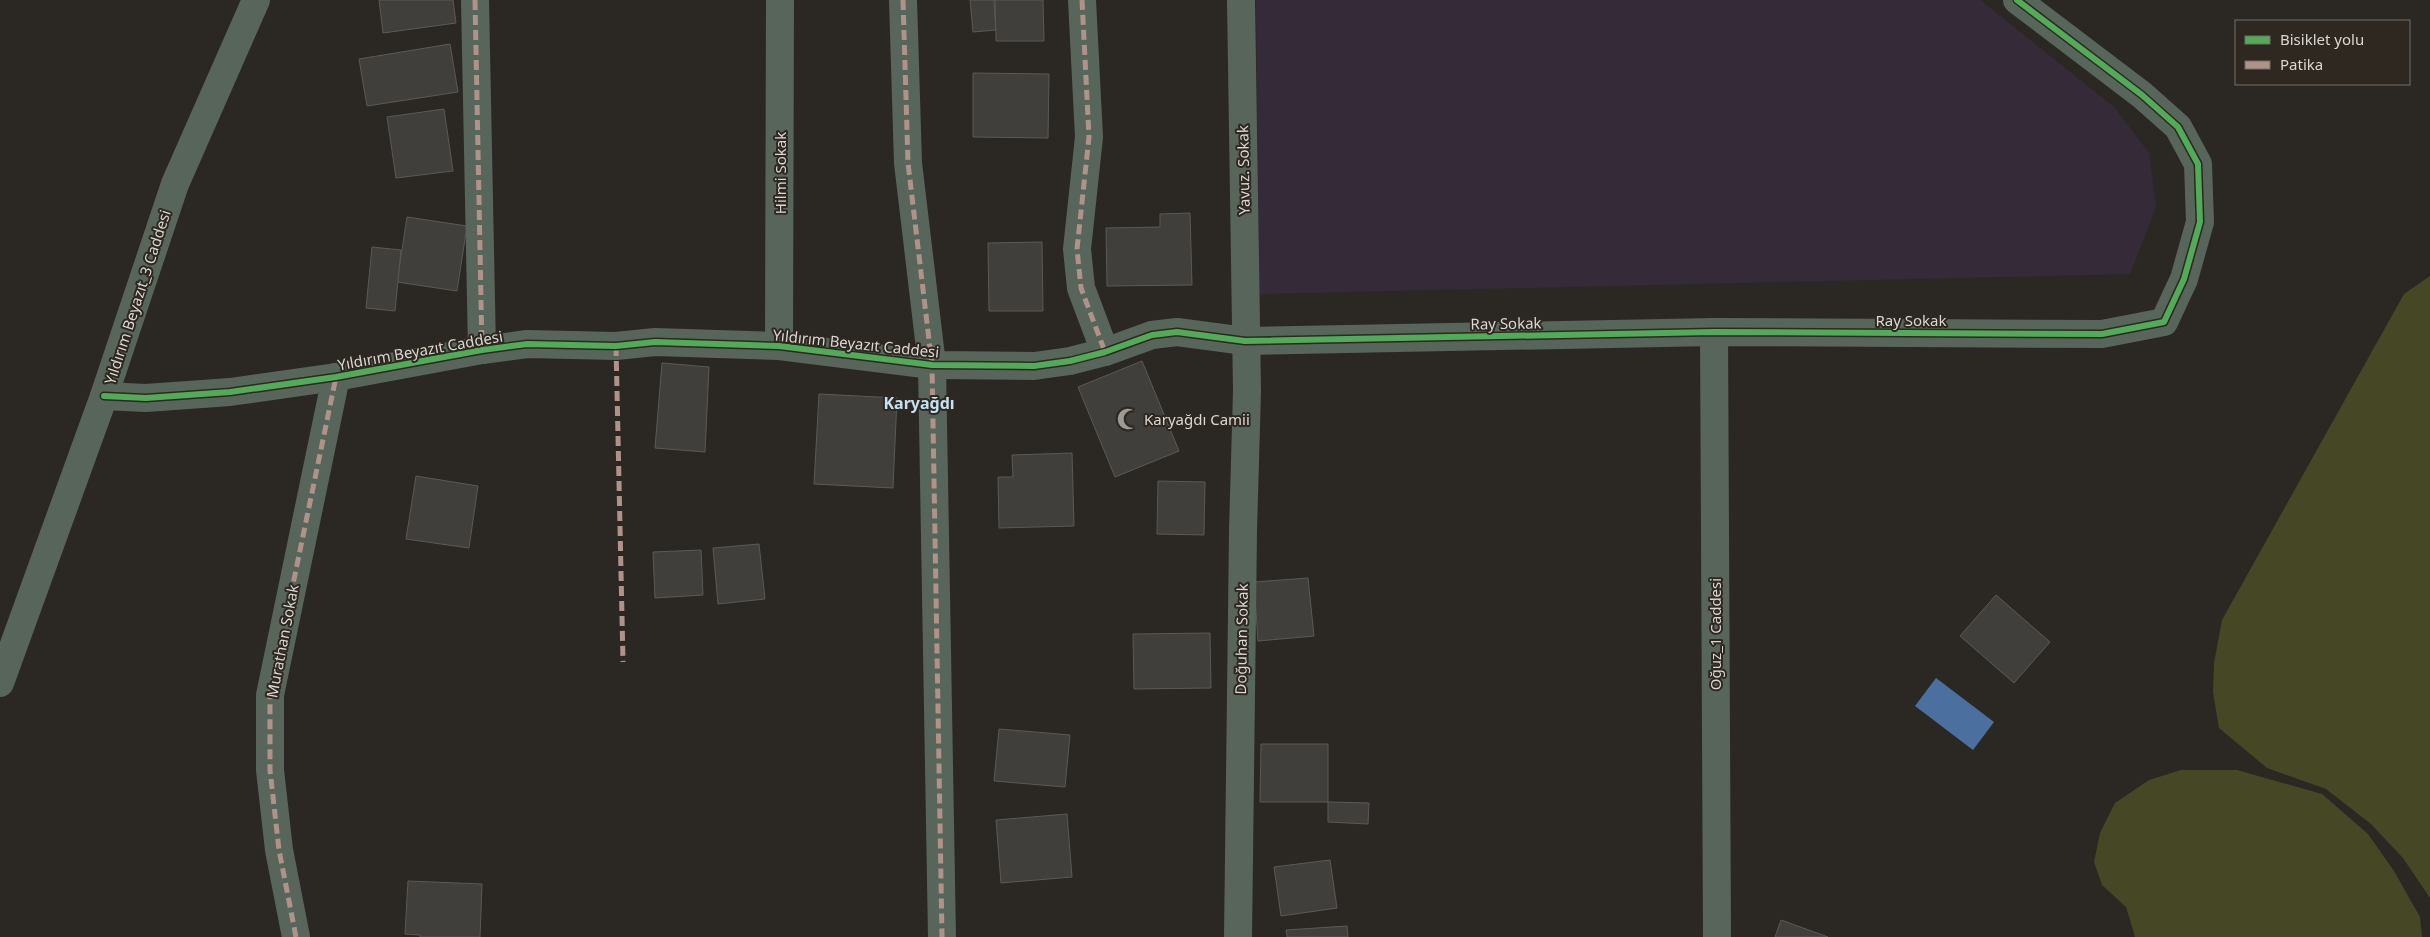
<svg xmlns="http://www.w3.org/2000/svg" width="2430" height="937" viewBox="0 0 2430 937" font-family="'Noto Sans',sans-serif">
<rect width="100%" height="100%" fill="#2b2824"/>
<polygon fill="#352b38" points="1256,0 1980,0 2114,107 2149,153 2156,207 2130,274 1259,294"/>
<g fill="#454725">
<polygon points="2430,276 2430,898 2403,858 2371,824 2326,789 2267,768 2219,728 2213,692 2214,663 2222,620 2404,294"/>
<polygon points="2181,770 2237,770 2322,794 2368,834 2394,871 2420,917 2422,937 2135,937 2126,907 2102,885 2094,862 2100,833 2115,803 2149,780"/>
</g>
<polygon fill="#4b6f9e" points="1936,678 1994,722 1973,750 1915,706"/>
<g fill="#413f3b" stroke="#5b5956">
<polygon points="379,0 453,0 456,23 383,33"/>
<polygon points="970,0 994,0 996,30 973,32"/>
<polygon points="995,0 1043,0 1044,41 996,41"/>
<polygon points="450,44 458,92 367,106 359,59"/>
<polygon points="973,73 1049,74 1048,138 973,137"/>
<polygon points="444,109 453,171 396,178 387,117"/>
<polygon points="1190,213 1192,285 1107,286 1106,228 1160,227 1160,214"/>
<polygon points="407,217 467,226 457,291 397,282"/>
<polygon points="1042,242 1043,311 989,311 988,243"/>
<polygon points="372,247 401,250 395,311 366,308"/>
<polygon points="1142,361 1179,451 1115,477 1078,387"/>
<polygon points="662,363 709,367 705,452 655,448"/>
<polygon points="819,394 897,398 893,488 814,484"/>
<polygon points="1072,453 1074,526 999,528 998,477 1013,477 1012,455"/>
<polygon points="416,476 478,486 469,548 406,539"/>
<polygon points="1158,481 1205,482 1204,535 1157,534"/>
<polygon points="759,544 765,599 718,604 713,548"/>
<polygon points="701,550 703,595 655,598 653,552"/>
<polygon points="1308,578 1314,636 1258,641 1254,582"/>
<polygon points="1996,595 2050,642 2014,683 1960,636"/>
<polygon points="1210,633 1211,688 1134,689 1133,634"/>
<polygon points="999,729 1070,735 1065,787 994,781"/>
<polygon points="1261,744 1328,744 1328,802 1260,802"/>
<polygon points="1328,802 1369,803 1368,824 1328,822"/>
<polygon points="1067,814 1072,877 1001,883 996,820"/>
<polygon points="1330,860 1337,908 1281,916 1274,867"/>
<polygon points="408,881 482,884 480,937 420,937 420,935 405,934"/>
<polygon points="1781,920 1828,937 1775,937"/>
<polygon points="1347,926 1348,937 1287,937 1286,930"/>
</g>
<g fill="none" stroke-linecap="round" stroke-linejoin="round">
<g stroke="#58655b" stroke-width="28">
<polyline points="475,0 482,350"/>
<polyline points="903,0 908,163 932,365 942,937"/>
<polyline points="1082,0 1089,137 1077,249 1081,288 1105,352"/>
<polyline points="1714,332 1717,937"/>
<polyline points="779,346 780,0"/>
<polyline points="104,396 146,398 230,392 336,377 482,350 527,344 616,346 655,342 779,346 932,365 1034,366 1070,361 1105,352 1152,335 1177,332 1245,341 1714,332 2102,334 2164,322 2184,279 2200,222 2198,164 2178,127 2142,95 2017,0"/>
<polyline points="0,683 104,396 175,184 256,0"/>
<polyline points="296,937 279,850 270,770 270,695 336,377"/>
<polyline points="1238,937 1243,531 1247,391 1241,0"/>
</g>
<g stroke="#af9288" stroke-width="5" stroke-dasharray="10 5" stroke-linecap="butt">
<polyline points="475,0 482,350"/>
<polyline points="903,0 908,163 932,365 942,937"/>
<polyline points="1082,0 1089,137 1077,249 1081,288 1105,352"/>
<polyline points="616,346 623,662"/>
<polyline points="296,937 279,850 270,770 270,695 336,377"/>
</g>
<g stroke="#2e2821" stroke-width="9">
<polyline id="cycleway" points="104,396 146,398 230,392 336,377 482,350 527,344 616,346 655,342 779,346 932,365 1034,366 1070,361 1105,352 1152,335 1177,332 1245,341 1714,332 2102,334 2164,322 2184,279 2200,222 2198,164 2178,127 2142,95 2017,0"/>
</g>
<use href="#cycleway" stroke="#51ab58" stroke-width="6"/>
</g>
<defs>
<g id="mosque-bare" transform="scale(1.725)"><path d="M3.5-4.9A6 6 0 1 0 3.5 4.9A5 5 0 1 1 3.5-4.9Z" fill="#9d9a96" stroke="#2e2821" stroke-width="2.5" paint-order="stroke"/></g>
</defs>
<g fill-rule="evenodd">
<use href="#mosque-bare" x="1128" y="419"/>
</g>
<g text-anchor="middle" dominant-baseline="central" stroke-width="4" stroke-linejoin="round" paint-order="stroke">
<g font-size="15" fill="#dbd7d3" stroke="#2e2821">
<text transform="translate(1243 170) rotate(-91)">Yavuz. Sokak</text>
<text transform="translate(780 173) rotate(-90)">Hilmi Sokak</text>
<text transform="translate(137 297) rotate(-72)">Yıldırım Beyazıt_3 Caddesi</text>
<text x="1911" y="320">Ray Sokak</text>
<text transform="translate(1506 323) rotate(-1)">Ray Sokak</text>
<text transform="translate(856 343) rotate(6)">Yıldırım Beyazıt Caddesi</text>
<text transform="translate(420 350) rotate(-10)">Yıldırım Beyazıt Caddesi</text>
<text transform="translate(1715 634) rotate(-90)">Oğuz_1 Caddesi</text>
<text transform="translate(1241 639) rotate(-89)">Doğuhan Sokak</text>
<text transform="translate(282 641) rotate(-79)">Murathan Sokak</text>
</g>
<g font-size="15" fill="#dbd7d3" stroke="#2e2821" text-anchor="start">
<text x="1144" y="419">Karyağdı Camii</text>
</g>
<g font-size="16" font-weight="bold" fill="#c4e0f3" stroke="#2e2821">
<text x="919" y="403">Karyağdı</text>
</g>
</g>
<rect x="2235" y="20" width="175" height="65" fill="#2e2821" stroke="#736e68"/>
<rect x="2245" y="36" width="25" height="8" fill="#51ab58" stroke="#736e68"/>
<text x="2280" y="45" font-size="15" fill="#dbd7d3">Bisiklet yolu</text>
<rect x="2245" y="61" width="25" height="8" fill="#af9288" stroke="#736e68"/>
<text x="2280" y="70" font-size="15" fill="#dbd7d3">Patika</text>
</svg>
